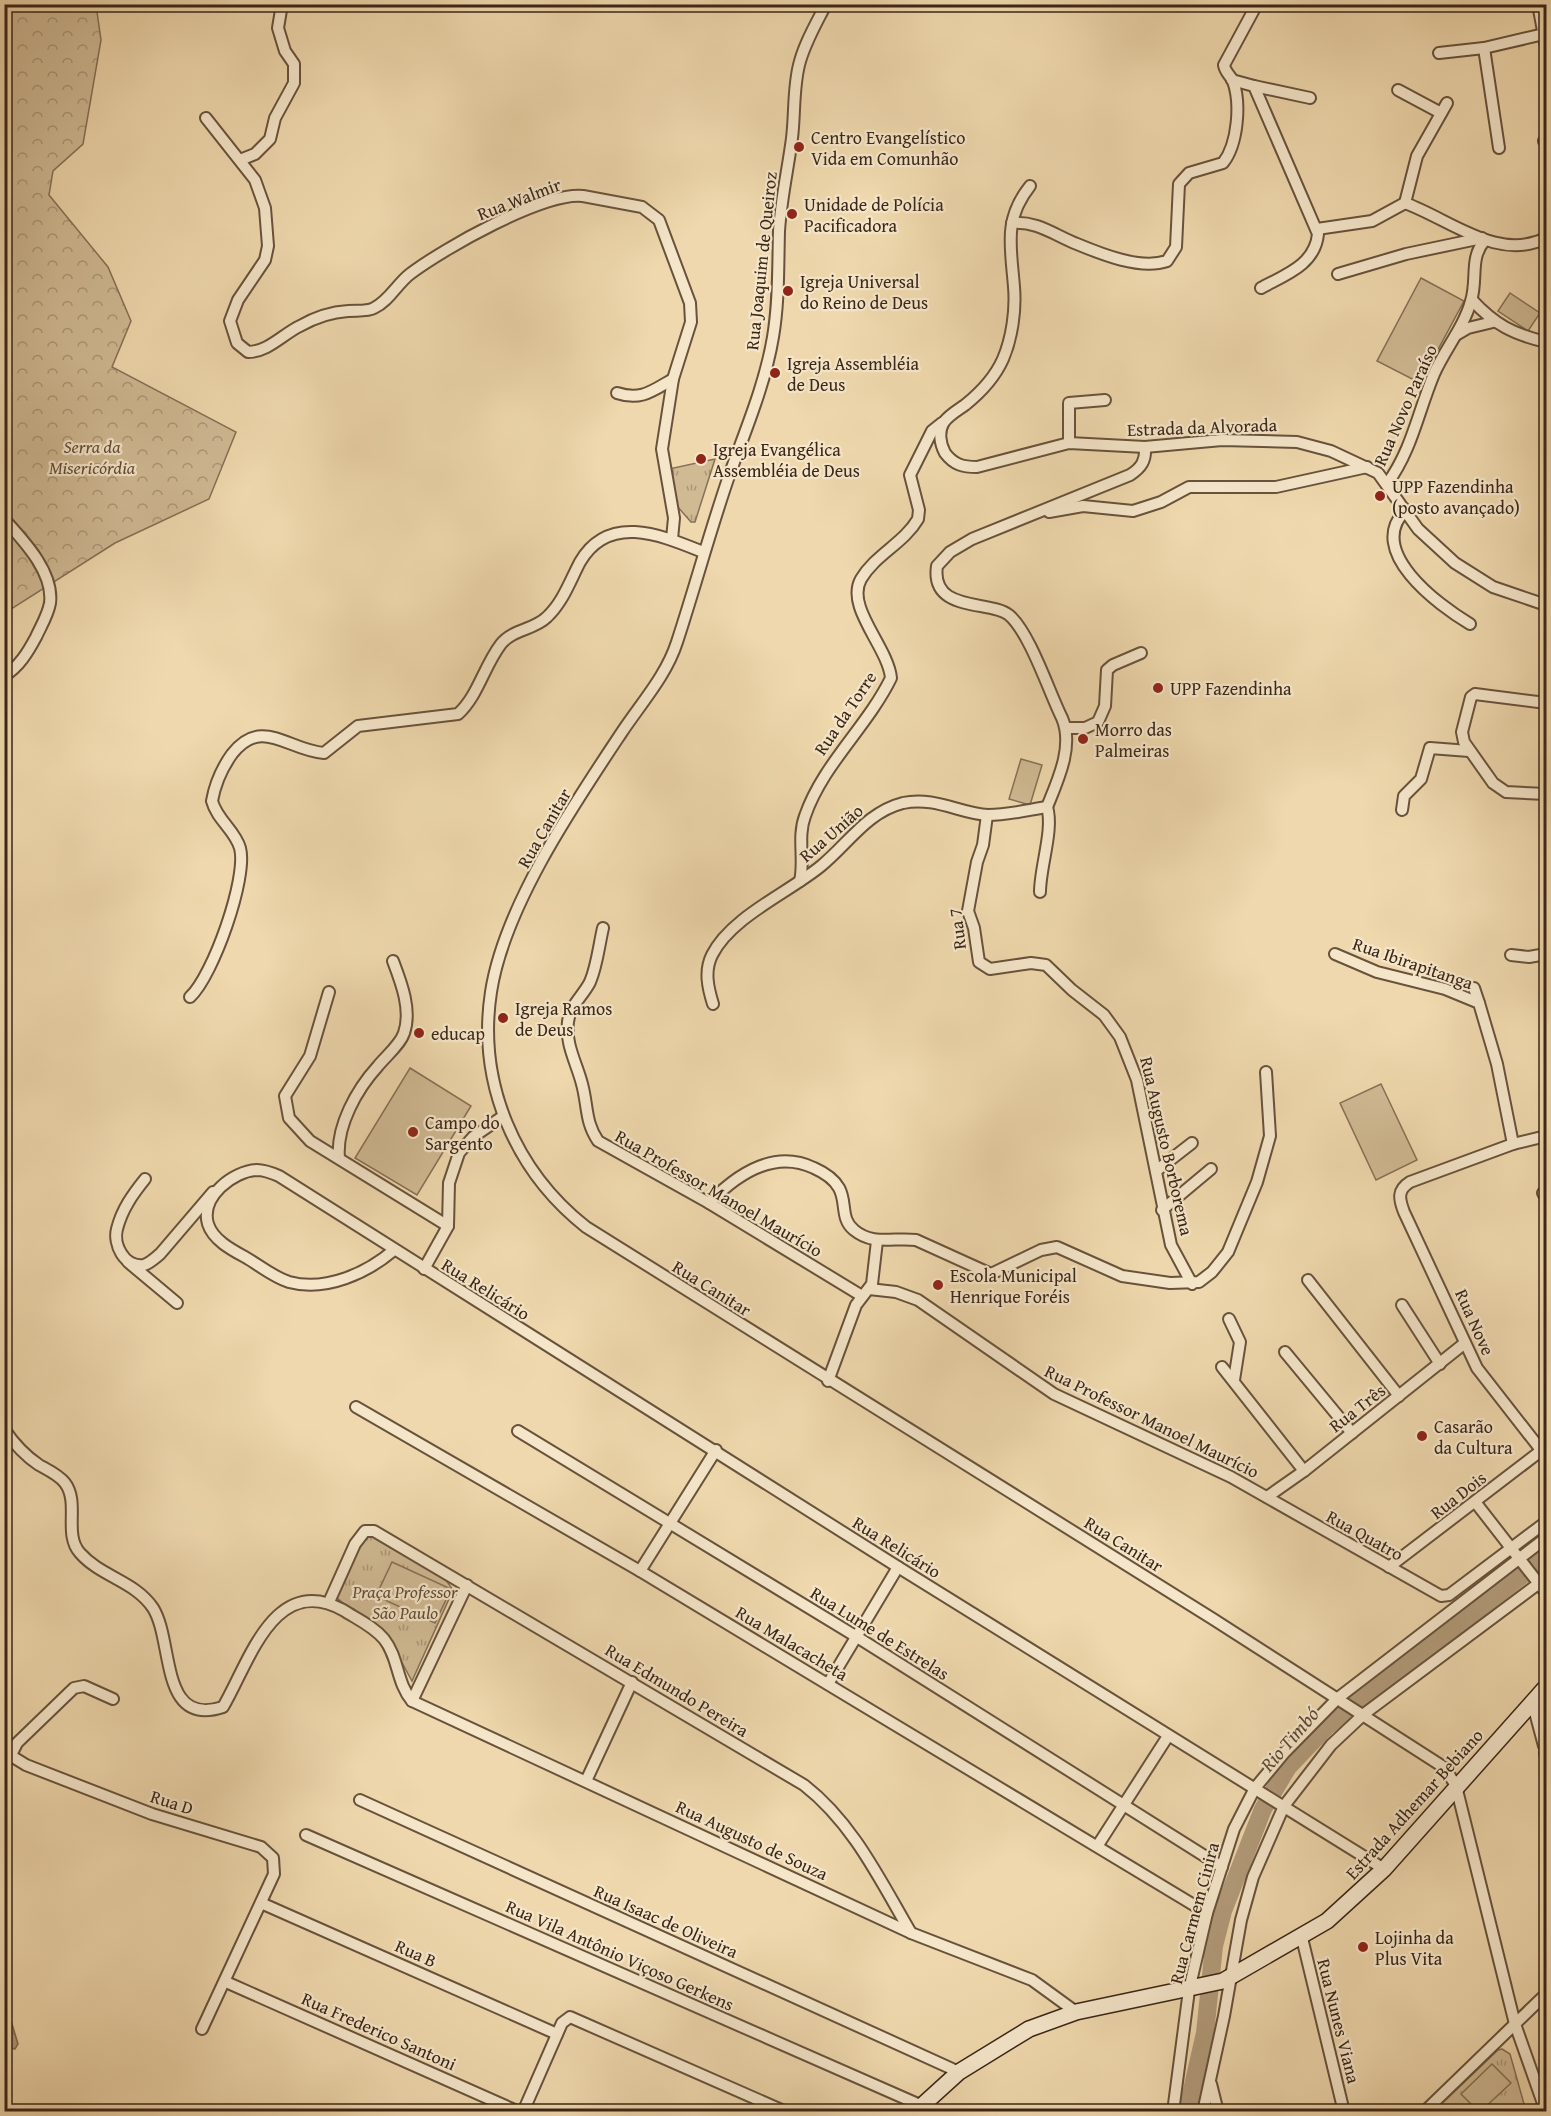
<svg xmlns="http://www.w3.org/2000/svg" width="1551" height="2116" viewBox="0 0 1551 2116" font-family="'Gentium Book Plus',serif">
<defs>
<pattern id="grass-tufts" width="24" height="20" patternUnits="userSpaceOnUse" patternTransform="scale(1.5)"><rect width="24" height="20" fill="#d0ba94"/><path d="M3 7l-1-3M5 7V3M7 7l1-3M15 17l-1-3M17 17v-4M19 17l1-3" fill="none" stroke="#aa9778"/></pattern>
<pattern id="forest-crowns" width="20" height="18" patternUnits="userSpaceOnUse" patternTransform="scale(1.5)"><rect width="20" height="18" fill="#d0ba94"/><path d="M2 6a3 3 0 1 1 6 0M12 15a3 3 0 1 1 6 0" fill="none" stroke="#aa9778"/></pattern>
<pattern id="water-waves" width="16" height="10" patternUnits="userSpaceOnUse" patternTransform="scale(1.5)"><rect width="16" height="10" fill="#b29b7a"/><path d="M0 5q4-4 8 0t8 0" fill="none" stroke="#927e63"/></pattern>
</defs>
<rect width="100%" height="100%" fill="#efd8ad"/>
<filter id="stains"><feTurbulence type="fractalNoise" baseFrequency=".00333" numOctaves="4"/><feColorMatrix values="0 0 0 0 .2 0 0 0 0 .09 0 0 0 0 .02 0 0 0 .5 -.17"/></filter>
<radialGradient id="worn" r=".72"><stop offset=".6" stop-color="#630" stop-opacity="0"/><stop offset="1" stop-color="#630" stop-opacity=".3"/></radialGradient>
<g fill="url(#grass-tufts)" stroke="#867056" stroke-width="1.5">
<polygon points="715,459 695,522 691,522 677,506 669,469"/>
<polygon points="365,1536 374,1536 446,1580 453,1590 412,1681 394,1648 335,1596 360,1540"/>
<polygon points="1502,2049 1510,2054 1526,2111 1433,2112 1498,2050"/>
</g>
<polygon fill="url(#forest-crowns)" stroke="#867056" stroke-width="1.5" points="5,5 96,5 101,40 83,144 53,171 49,195 108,267 131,321 112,367 236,432 209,499 115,543 5,613"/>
<g fill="#d0ba94" stroke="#867056" stroke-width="1.5">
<polygon points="1421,278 1464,301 1420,383 1377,361"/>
<polygon points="1510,293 1540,313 1528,331 1498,311"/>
<polygon points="1021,759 1042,765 1030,805 1009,799"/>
<polygon points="410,1068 471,1106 417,1195 355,1158"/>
<polygon points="1381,1084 1417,1160 1376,1180 1340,1103"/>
<polygon points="392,1562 451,1589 435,1623 376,1596"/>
<polygon points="1492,2064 1511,2083 1481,2111 1478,2111 1461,2094"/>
</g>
<polygon fill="url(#water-waves)" stroke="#826c52" stroke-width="1.5" points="4,1997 18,2044 15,2049 5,2048"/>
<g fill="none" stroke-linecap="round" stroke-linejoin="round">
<polyline stroke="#b29b7a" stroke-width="18" points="1187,2112 1205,2033 1214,1946 1223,1911 1263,1809 1288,1767 1327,1726 1546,1557"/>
<g stroke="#68523c" stroke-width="14">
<g id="street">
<path d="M826 4C816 24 804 44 799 65 793 89 795 114 792 138 788 169 781 199 779 231 778 266 779 302 773 337 765 385 745 431 729 476 710 531 695 587 677 642 666 676 642 702 622 732 574 804 504 907 491 992 477 1083 515 1171 586 1227L1213 1619 1445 1768 1456 1786 1515 2024 1546 2112"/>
<polyline points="1538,4 1546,47"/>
<polyline points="1484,48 1499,148"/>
<polyline points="1439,53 1484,48 1544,34"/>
<path d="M1232 80 1254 86 1318 234C1315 265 1285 275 1261 288"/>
<polyline points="1254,86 1310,98"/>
<polyline points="1398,90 1441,113"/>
<path d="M206 118 255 180 265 208 268 246 265 260 238 300 230 321 237 343 248 352C268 352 283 334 300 326 314 318 332 312 348 311 356 310 367 312 374 308 389 301 397 284 410 274 443 249 543 192 583 196L642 207 659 220 690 303 691 322 673 379 662 449 674 518 672 539"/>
<polyline points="1544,141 1546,140"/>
<polyline points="240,160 255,154 270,139 275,118 294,83 294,64 285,51 278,28 282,4"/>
<path d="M1030 186C1003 220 1011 247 1014 287 1016 310 1012 338 1003 359 995 377 980 393 965 405 958 410 949 415 944 422 938 431 940 444 945 453 954 465 963 467 977 467L1069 443 1145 447 1222 440 1297 442 1331 451 1378 473 1418 529 1455 563 1493 587 1546 605"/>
<path d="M1405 203C1451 220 1498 262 1546 238"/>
<polyline points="1405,203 1417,156 1447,103"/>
<path d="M1012 223C1038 221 1054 235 1077 244 1101 254 1140 270 1167 261L1176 247 1179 184 1189 173 1223 163C1238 144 1241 103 1233 81 1230 75 1225 72 1224 65L1257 4"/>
<polyline points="1317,229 1372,221 1405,203"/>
<polyline points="1338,274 1406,254 1482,238"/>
<path d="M1472 300C1495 325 1513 334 1546 342"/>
<polyline points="1456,335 1468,328 1493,322"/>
<path d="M617 393C641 401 652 391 673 379"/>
<polyline points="1069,443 1069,403 1105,400"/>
<path d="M1387 484C1412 450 1418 412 1434 374 1445 349 1464 327 1471 301 1478 279 1469 258 1485 240"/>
<path d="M1406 510C1364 550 1438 605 1470 624"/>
<polyline points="1049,512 1083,506 1133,511 1161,502 1189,487 1276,487 1367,467"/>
<path d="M4 519C23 540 54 572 50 603 48 615 41 626 36 637 28 652 19 667 4 676"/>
<polyline points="1546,703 1475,694 1471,697 1462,732 1464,742 1493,783 1506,792 1546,794"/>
<polyline points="1066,728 1085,728 1098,722 1105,706 1107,670 1113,665 1141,653"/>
<path d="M1047 807C1058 780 1074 746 1062 718 1049 692 1030 633 1009 615 991 600 930 613 937 566L950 552 972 539 1130 475C1141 468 1146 461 1145 447"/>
<polyline points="1402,810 1404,796 1421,779 1430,748 1469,751"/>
<polyline points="987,815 983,845 977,862 968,911 974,928 979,962 990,969 1031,963 1046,965 1072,990 1104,1015 1120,1037 1137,1080 1171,1245 1192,1284"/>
<path d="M800 881C805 860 797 837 805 816 823 764 867 727 891 678 888 647 845 607 861 579 875 555 904 543 918 519L919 510 910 475 932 431 942 423"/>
<path d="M1040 892C1040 867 1054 829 1047 807"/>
<path d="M603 928C599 945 597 966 590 982 583 996 570 1005 568 1022 565 1044 577 1064 582 1084 588 1106 585 1122 598 1141L709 1203 862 1296"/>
<polyline points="1335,954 1377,972 1445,989 1479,1003 1497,1064 1513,1144"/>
<polyline points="1511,955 1529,957 1546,954"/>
<polyline points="1474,988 1479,1003"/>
<polyline points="329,992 310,1056 285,1096 289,1118 310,1141 448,1226"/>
<path d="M190 997C213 976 248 877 240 848 235 830 217 820 212 801 215 784 222 768 232 754 262 716 287 750 324 753L358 726 458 714C478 696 484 666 501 644 513 629 534 630 547 617 563 602 570 581 580 562 609 512 663 536 703 552"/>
<path d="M713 1004C708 988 704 971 712 955 731 917 788 893 821 866 848 844 867 812 903 803 935 796 961 814 988 815 1008 815 1028 810 1047 807"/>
<path d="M339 1158C336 1126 357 1089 378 1066 386 1056 400 1045 404 1033 412 1010 401 982 393 961"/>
<polyline points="1156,1171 1192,1143"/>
<path d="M145 1179C133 1194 122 1209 117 1229 113 1244 124 1268 144 1265 150 1263 155 1258 160 1254L213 1192"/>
<polyline points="1543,1193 1546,1198"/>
<path d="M709 1203C737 1174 774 1149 814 1168 823 1172 834 1179 839 1188 847 1202 840 1219 854 1230 873 1246 894 1237 916 1240L991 1274 1041 1250 1057 1247 1122 1276 1170 1283 1199 1282 1212 1272 1228 1252 1257 1182 1270 1136 1266 1072"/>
<polyline points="1162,1210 1211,1169"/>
<path d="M394 1250C367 1273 326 1292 289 1282 273 1277 259 1265 245 1257 232 1250 213 1240 208 1224 200 1197 233 1171 257 1170 265 1170 272 1173 279 1176L898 1567 1384 1869"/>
<polyline points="128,1262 177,1303"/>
<polyline points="424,1269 448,1226 449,1183 459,1153 473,1137 502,1117"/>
<polyline points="1308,1280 1399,1396"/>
<polyline points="869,1289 896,1292 918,1300 1054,1394 1231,1477 1441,1596 1449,1595 1546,1522"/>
<polyline points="1402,1305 1440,1364"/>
<polyline points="1229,1319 1240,1342 1234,1380"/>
<polyline points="1285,1352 1352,1433"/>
<polyline points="1222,1367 1304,1471"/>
<polyline points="828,1381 856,1305 872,1284 877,1241"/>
<polyline points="356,1407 640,1571 1207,1913"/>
<path d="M4 1429C14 1444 24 1455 39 1465 48 1470 59 1475 65 1483 80 1503 63 1534 80 1553 101 1577 135 1581 153 1608 174 1641 159 1728 223 1707 249 1663 274 1572 343 1610 357 1619 373 1626 384 1639 399 1658 396 1682 412 1701L911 1933 1032 1980 1076 2012"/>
<polyline points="518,1431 857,1637 1222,1867"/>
<path d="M1541 1450 1477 1368 1404 1212C1399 1199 1397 1190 1410 1182L1513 1144 1546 1136"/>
<polyline points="1267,1497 1304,1471 1465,1343"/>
<polyline points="1476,1503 1546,1593"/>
<polyline points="1389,1567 1546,1447"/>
<polyline points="640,1571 716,1450"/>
<path d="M329 1602 355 1544 365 1531H374L804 1785C853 1823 880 1880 911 1933"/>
<polyline points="828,1684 898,1567"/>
<polyline points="113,1699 84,1686 74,1688 17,1743 12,1753 13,1757 26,1765 152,1814 261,1847 273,1858 274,1874 202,2029"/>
<polyline points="412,1701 467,1585"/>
<polyline points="1532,1701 1544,1746"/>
<polyline points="1545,1753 1546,1759"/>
<polyline points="586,1781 632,1682"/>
<polyline points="360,1800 959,2072"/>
<polyline points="306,1835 920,2105"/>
<polyline points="1098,1845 1168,1736"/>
<polyline points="261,1903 557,2034"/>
<polyline points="1302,1938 1344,2112"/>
<polyline points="226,1982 519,2112"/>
<polyline points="1211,2084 1218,2112"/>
<polyline points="523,2112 562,2023 570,2017 786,2112"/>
<polyline points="1173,2112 1189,1990 1207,1913 1234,1829 1255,1788 1284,1753 1338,1698 1546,1538"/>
<polyline points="1203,2112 1224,2016 1241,1920 1253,1877 1284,1806 1331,1745 1364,1714 1546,1578"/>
<polyline points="1424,2112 1546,1994"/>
</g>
</g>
<g stroke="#3b2617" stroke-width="18">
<polyline id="secondary" points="915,2112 959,2072 1029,2029 1076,2012 1223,1981 1327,1921 1384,1869 1546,1687"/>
</g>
<use href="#street" stroke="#f5e6ca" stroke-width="10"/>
<use href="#secondary" stroke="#f5e6ca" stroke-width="15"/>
</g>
<g fill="#8f2418" stroke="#f5e6ca" stroke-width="2">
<circle cx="799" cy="147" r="6"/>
<circle cx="792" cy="214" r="6"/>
<circle cx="788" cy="291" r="6"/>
<circle cx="775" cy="373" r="6"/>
<circle cx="701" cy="459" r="6"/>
<circle cx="1380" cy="496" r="6"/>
<circle cx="1158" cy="688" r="6"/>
<circle cx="1083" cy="739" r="6"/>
<circle cx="503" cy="1018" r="6"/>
<circle cx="419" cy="1033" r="6"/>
<circle cx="413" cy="1132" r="6"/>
<circle cx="938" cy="1285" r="6"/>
<circle cx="1422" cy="1436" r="6"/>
<circle cx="1363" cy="1947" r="6"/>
</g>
<g text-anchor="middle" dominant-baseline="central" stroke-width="4.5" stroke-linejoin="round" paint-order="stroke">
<g font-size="18" fill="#3b2617" stroke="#f5e6ca" text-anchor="start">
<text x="811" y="137">Centro Evangelístico<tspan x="811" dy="21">Vida em Comunhão</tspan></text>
<text x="804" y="204">Unidade de Polícia<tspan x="804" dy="21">Pacificadora</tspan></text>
<text x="800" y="281">Igreja Universal<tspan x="800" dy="21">do Reino de Deus</tspan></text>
<text x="787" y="363">Igreja Assembléia<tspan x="787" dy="21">de Deus</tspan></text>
<text x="713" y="449">Igreja Evangélica<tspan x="713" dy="21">Assembléia de Deus</tspan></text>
<text x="1392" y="486">UPP Fazendinha<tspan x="1392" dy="21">(posto avançado)</tspan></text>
<text x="1170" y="688">UPP Fazendinha</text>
<text x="1095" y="729">Morro das<tspan x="1095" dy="21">Palmeiras</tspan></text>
<text x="515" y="1008">Igreja Ramos<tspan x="515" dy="21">de Deus</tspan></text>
<text x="431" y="1033">educap</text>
<text x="425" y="1122">Campo do<tspan x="425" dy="21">Sargento</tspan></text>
<text x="950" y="1275">Escola Municipal<tspan x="950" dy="21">Henrique Foréis</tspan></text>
<text x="1434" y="1426">Casarão<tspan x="1434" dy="21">da Cultura</tspan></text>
<text x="1375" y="1937">Lojinha da<tspan x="1375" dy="21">Plus Vita</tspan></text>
</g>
<g font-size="18" fill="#3b2617" stroke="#f5e6ca">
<text transform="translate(519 199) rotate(-21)">Rua Walmir</text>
<text transform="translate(761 261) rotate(-84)">Rua Joaquim de Queiroz</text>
<text transform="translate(1405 405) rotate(-66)">Rua Novo Paraíso</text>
<text transform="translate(1202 427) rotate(-2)">Estrada da Alvorada</text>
<text transform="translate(845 713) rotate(-56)">Rua da Torre</text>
<text transform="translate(544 828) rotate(-60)">Rua Canitar</text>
<text transform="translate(831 833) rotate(-41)">Rua União</text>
<text transform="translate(957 929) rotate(-97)">Rua 7</text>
<text transform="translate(1413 963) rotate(19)">Rua Ibirapitanga</text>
<text transform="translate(1167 1146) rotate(77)">Rua Augusto Borborema</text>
<text transform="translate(719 1193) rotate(30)">Rua Professor Manoel Maurício</text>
<text transform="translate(712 1288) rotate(32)">Rua Canitar</text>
<text transform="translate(486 1289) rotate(32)">Rua Relicário</text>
<text transform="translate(1475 1322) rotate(66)">Rua Nove</text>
<text transform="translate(1357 1408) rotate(-38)">Rua Três</text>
<text transform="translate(1152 1421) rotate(26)">Rua Professor Manoel Maurício</text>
<text transform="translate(1458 1495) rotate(-38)">Rua Dois</text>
<text transform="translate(1365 1535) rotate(29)">Rua Quatro</text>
<text transform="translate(1124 1544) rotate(32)">Rua Canitar</text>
<text transform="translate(897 1547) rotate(32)">Rua Relicário</text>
<text transform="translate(880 1633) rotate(32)">Rua Lume de Estrelas</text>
<text transform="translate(792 1643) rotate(31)">Rua Malacacheta</text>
<text transform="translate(677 1690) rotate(31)">Rua Edmundo Pereira</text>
<text transform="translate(172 1802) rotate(18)">Rua D</text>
<text transform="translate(1414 1804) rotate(-48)">Estrada Adhemar Bebiano</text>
<text transform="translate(752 1840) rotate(25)">Rua Augusto de Souza</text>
<text transform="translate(1194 1913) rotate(-75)">Rua Carmem Cinira</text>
<text transform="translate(666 1921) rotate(24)">Rua Isaac de Oliveira</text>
<text transform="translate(416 1953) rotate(24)">Rua B</text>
<text transform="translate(620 1955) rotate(24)">Rua Vila Antônio Viçoso Gerkens</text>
<text transform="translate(1339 2021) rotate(76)">Rua Nunes Viana</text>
<text transform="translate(379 2031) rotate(24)">Rua Frederico Santoni</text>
</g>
<g font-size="18" font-style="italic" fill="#604b36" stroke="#f5e6ca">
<text x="92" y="446">Serra da<tspan x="92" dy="21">Misericórdia</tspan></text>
<text x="405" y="1591">Praça Professor<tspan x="405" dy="21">São Paulo</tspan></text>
</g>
<g font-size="20" font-style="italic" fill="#5f4935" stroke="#f5e6ca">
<text transform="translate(1289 1739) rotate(-49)">Rio Timbó</text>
</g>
</g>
<rect width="1551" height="2116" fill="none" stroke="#efd8ad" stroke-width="24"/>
<rect x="6" y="6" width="1539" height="2104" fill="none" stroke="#3b2617" stroke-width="3"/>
<rect x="12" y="12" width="1527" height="2092" fill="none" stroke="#3b2617" stroke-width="1.5"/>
<rect width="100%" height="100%" filter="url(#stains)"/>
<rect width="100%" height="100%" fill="url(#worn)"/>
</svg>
